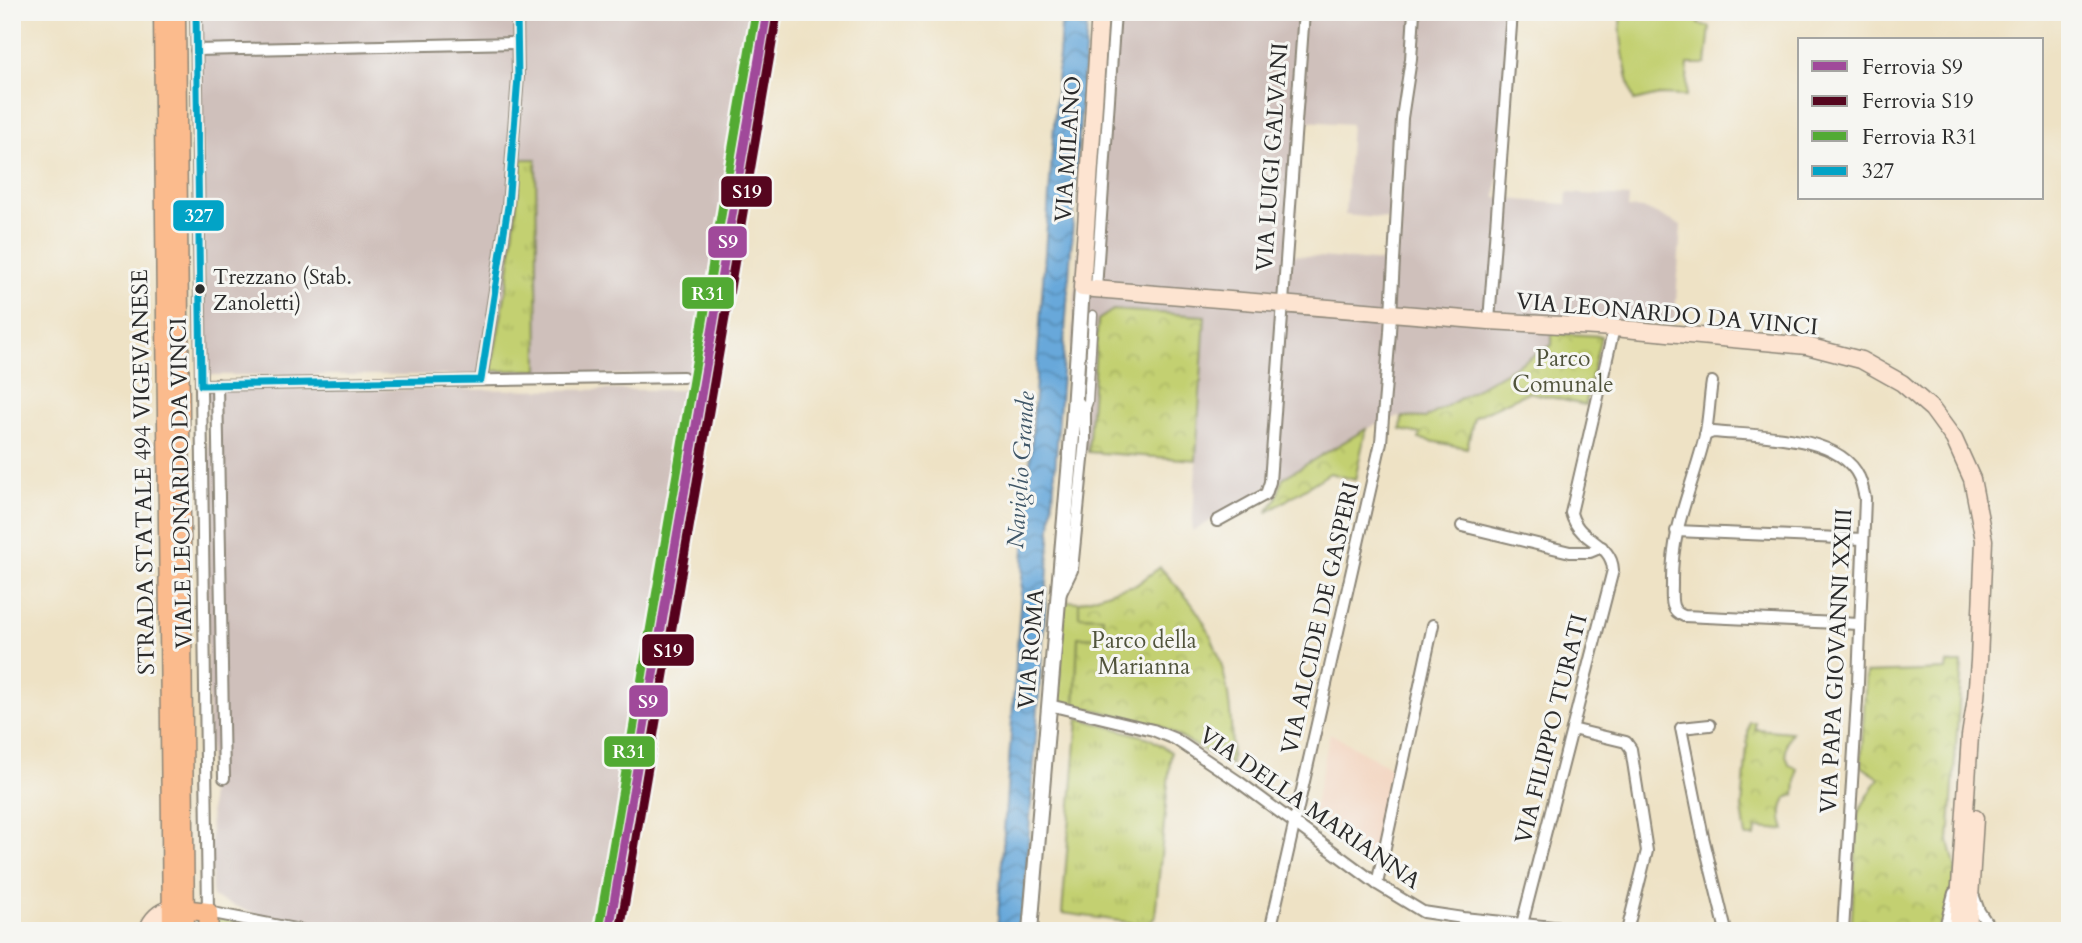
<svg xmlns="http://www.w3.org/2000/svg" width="2082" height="943" viewBox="0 0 2082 943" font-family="Cardo,serif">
<defs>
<pattern id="grass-tufts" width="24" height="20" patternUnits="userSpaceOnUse" patternTransform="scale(1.75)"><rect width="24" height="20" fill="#c3d071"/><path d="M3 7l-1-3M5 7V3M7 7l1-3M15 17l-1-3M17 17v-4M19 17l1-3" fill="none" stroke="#a8b362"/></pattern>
<pattern id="park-crowns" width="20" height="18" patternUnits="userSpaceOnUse" patternTransform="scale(1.75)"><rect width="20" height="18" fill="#c3d071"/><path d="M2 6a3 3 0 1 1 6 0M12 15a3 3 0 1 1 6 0" fill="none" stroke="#a8b362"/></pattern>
<pattern id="water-waves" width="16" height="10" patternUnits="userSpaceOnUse" patternTransform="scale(1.75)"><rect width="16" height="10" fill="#67a8da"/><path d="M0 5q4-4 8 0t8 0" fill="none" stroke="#5589b1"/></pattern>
</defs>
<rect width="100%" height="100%" fill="#f6f6f2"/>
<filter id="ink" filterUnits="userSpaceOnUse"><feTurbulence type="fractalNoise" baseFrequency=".0143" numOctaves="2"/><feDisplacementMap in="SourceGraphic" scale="14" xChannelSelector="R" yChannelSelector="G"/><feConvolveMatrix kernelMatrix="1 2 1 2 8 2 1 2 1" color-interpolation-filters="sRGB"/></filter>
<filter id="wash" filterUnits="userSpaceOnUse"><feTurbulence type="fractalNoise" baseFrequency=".00686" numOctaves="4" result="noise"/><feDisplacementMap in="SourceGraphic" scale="28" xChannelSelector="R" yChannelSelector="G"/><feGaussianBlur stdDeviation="1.57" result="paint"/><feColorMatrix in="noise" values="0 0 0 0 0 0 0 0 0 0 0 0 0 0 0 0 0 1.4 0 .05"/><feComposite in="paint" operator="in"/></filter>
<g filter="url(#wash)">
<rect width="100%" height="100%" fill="#eee2c5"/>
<polygon fill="#f3d4bf" points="1330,733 1397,771 1394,776 1397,777 1377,859 1313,813"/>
<g fill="#cfc0bb" fill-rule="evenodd">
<polygon points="200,12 763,12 701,375 208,375 205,372"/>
<path d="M1095 12H1510L1496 198 1566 204 1567 193 1629 197 1628 208 1645 209 1681 225 1675 317 1666 324 1554 317 1552 345 1426 418 1397 417 1366 429 1192 532 1205 317 1088 452 1064 450ZM1304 121 1351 124 1345 215 1389 219 1386 262 1293 255Z"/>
<polygon points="208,389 698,390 690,433 705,434 681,575 666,574 605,931 299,931 212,897 207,643"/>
</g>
<g fill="url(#grass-tufts)" stroke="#777e4e" stroke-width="2">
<polygon points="522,159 536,159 538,370 491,371 508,280"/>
<polygon points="1078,718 1149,738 1171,752 1155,917 1148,925 1062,913"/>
<path d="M216 916 248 925C240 933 227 931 216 931Z"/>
</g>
<g fill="url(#park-crowns)" stroke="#777e4e" stroke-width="2">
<polygon points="1113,310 1205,316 1196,460 1088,452 1098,320"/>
<polygon points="1552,333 1601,336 1585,405 1528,392 1474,417 1467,448 1419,439 1420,434 1401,430 1402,417 1426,418 1552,345"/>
<polygon points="1366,429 1355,480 1330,473 1266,513 1276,500 1283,478"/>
<path d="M1160 567C1170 579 1182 591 1192 604 1226 650 1234 709 1231 765L1226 762 1228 755 1223 750 1217 758 1159 725 1075 705 1079 602 1118 589 1136 585Z"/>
<polygon points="1947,663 1962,663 1949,841 1956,870 1945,918 1939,931 1851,931 1858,812 1879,778 1861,766 1866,673 1946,670"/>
<path d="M1749 722H1755V729L1792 732C1785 742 1783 753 1790 765L1797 768 1795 795 1786 798C1780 810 1781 818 1785 830L1756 828 1755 837H1746L1742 808Z"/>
</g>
<g fill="#c3d071" stroke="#777e4e" stroke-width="2">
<path d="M1620 12H1699L1698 24 1710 27 1706 64H1688L1686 96 1659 95 1634 101C1625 71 1620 43 1620 12Z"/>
<polygon points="1065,601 1079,602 1079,616 1103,617 1102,638 1078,637 1075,705 1058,701"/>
</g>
<polygon fill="url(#water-waves)" stroke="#496a82" stroke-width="2" points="1062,12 1088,12 1022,931 997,931"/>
</g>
<g filter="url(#ink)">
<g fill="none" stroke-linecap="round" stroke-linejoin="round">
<g stroke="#8c8678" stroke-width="11">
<polyline id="pedestrian" points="1085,410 1088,402 1093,315"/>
</g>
<g stroke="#8c8678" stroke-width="14">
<g id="minor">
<polyline points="196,12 208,912 305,931"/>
<polyline points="196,50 517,43"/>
<polyline points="1096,289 1115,12"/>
<polyline points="1489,321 1512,12"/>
<polyline points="481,380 508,206 518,77 517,12"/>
<path d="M1712 382C1709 400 1709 419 1705 436 1692 489 1671 527 1672 584 1672 598 1669 611 1684 616L1860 624"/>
<polyline points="217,384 224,778"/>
<polyline points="201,385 683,377"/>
<path d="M1705 435 1713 432C1753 436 1839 433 1859 477 1862 483 1863 491 1865 498L1858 683 1843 931"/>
<polyline points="1217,521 1266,494 1270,482 1304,12"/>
<polyline points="1462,526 1570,552 1590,552 1602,547"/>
<polyline points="1676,531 1863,539"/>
<polyline points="1060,595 1072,570 1085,440 1085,410 1074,397"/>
<polyline points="1049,705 1153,730 1175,739 1239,782 1377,884 1423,912 1463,918 1593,931"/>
<polyline points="1710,725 1681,728 1703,837 1726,931"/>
<polyline points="1572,729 1626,742 1631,749 1647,851 1627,931"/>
<polyline points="1377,884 1433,625"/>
<polyline points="1974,897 1979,911 1992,931"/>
<path d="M1522 924 1613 570C1612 550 1596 545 1582 532 1577 527 1573 520 1571 513L1614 328"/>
<polyline points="1270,931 1381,442 1390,332 1402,118 1411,59 1414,12"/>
<polyline points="1944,931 1954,893"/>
</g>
</g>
<g stroke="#8c8678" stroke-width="18">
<polyline id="tertiary" points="1030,931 1073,424 1082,288"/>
</g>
<g stroke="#8c8678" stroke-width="19">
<g id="secondary">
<polyline points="1100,12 1082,288 1489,321 1614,328 1807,346 1861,360 1902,383 1932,409 1954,439 1972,479 1984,540 1979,661 1976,698 1970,736 1957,931"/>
<path d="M147 931C151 919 160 911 172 908"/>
<polyline points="1968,931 1975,818"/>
</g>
</g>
<g stroke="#8c8678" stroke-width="21">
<g id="primary">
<polyline points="163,12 172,931"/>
<polyline points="176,12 185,931"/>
<polyline points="174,908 208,912 209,931"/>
</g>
</g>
<use href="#pedestrian" stroke="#fff" stroke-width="8"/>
<use href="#minor" stroke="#fff" stroke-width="10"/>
<use href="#tertiary" stroke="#fff" stroke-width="14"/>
<use href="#secondary" stroke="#fde4d1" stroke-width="16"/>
<use href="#primary" stroke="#fbbb8d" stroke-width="18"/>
<g stroke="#f6f6f2" stroke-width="12">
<polyline id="bus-1" points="196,12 201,385 481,380 508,206 518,77 517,12"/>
</g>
<use href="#bus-1" stroke="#02a3c6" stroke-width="7"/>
<g stroke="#f6f6f2" stroke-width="14">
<polyline id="rail-1" points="609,931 767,12"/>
</g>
<g stroke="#f6f6f2" stroke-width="14">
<polyline id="rail-2" points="620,931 777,14"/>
</g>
<g stroke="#f6f6f2" stroke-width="14">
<polyline id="rail-3" points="599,929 756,12"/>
</g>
<use href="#rail-1" stroke="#a0499a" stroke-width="9"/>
<use href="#rail-2" stroke="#56061f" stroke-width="9"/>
<use href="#rail-3" stroke="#52aa33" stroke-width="9"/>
</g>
</g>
<circle fill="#2b2b2b" stroke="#f6f6f2" stroke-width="2.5" cx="200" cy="289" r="6"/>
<g text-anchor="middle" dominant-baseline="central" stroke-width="6" stroke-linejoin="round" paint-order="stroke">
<g font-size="21" fill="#2b2b2b" stroke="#f6f6f2" text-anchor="start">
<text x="213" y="277">Trezzano (Stab.<tspan x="213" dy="26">Zanoletti)</tspan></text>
</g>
<g font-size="23" fill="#2b2b2b" stroke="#f6f6f2">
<text transform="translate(1068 149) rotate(-86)">VIA MILANO</text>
<text transform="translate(1272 157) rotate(-86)">VIA LUIGI GALVANI</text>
<text transform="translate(1667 314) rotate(5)">VIA LEONARDO DA VINCI</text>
<text transform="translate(143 472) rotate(-91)">STRADA STATALE 494 VIGEVANESE</text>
<text transform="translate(181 483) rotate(-91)">VIALE LEONARDO DA VINCI</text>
<text transform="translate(1320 618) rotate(-77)">VIA ALCIDE DE GASPERI</text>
<text transform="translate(1031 649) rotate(-85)">VIA ROMA</text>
<text transform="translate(1836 661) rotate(-87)">VIA PAPA GIOVANNI XXIII</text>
<text transform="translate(1551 729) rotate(-76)">VIA FILIPPO TURATI</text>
<text transform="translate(1310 808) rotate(35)">VIA DELLA MARIANNA</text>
</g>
<g font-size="23" fill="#51543c" stroke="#f6f6f2">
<text x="1563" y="358">Parco<tspan x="1563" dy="26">Comunale</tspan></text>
<text x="1144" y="640">Parco della<tspan x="1144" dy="26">Marianna</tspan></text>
</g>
<g font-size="24" font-style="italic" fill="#405768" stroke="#f6f6f2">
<text transform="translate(1021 470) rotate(-86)">Naviglio Grande</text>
</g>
</g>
<g stroke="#f6f6f2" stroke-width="2.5">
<rect x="720" y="175" width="53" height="33" rx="7" fill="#56061f"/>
<rect x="172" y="199" width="53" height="33" rx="7" fill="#02a3c6"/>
<rect x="707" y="225" width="41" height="34" rx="7" fill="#a0499a"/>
<rect x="681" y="276" width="54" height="34" rx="7" fill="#52aa33"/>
<rect x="641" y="633" width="54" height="34" rx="7" fill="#56061f"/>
<rect x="628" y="684" width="41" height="34" rx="7" fill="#a0499a"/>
<rect x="603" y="735" width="53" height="33" rx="7" fill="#52aa33"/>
</g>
<g font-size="19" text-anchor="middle" font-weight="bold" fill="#fff">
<text x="747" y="198">S19</text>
<text x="199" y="222">327</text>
<text x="728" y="248">S9</text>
<text x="708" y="300">R31</text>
<text x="668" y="657">S19</text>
<text x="648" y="708">S9</text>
<text x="629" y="758">R31</text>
</g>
<rect width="2082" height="943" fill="none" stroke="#f6f6f2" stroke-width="42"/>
<rect x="1798" y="38" width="245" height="161" fill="#f6f6f2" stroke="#a5a5a2" stroke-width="2"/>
<rect x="1812" y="61" width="35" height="10" fill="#a0499a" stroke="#a5a5a2" stroke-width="2"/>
<text x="1862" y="74" font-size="21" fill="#2b2b2b">Ferrovia S9</text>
<rect x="1812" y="96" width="35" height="10" fill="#56061f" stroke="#a5a5a2" stroke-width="2"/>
<text x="1862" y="108" font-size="21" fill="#2b2b2b">Ferrovia S19</text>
<rect x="1812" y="131" width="35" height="10" fill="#52aa33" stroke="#a5a5a2" stroke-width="2"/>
<text x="1862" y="144" font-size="21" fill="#2b2b2b">Ferrovia R31</text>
<rect x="1812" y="166" width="35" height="10" fill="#02a3c6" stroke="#a5a5a2" stroke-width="2"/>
<text x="1862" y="178" font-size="21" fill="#2b2b2b">327</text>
</svg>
